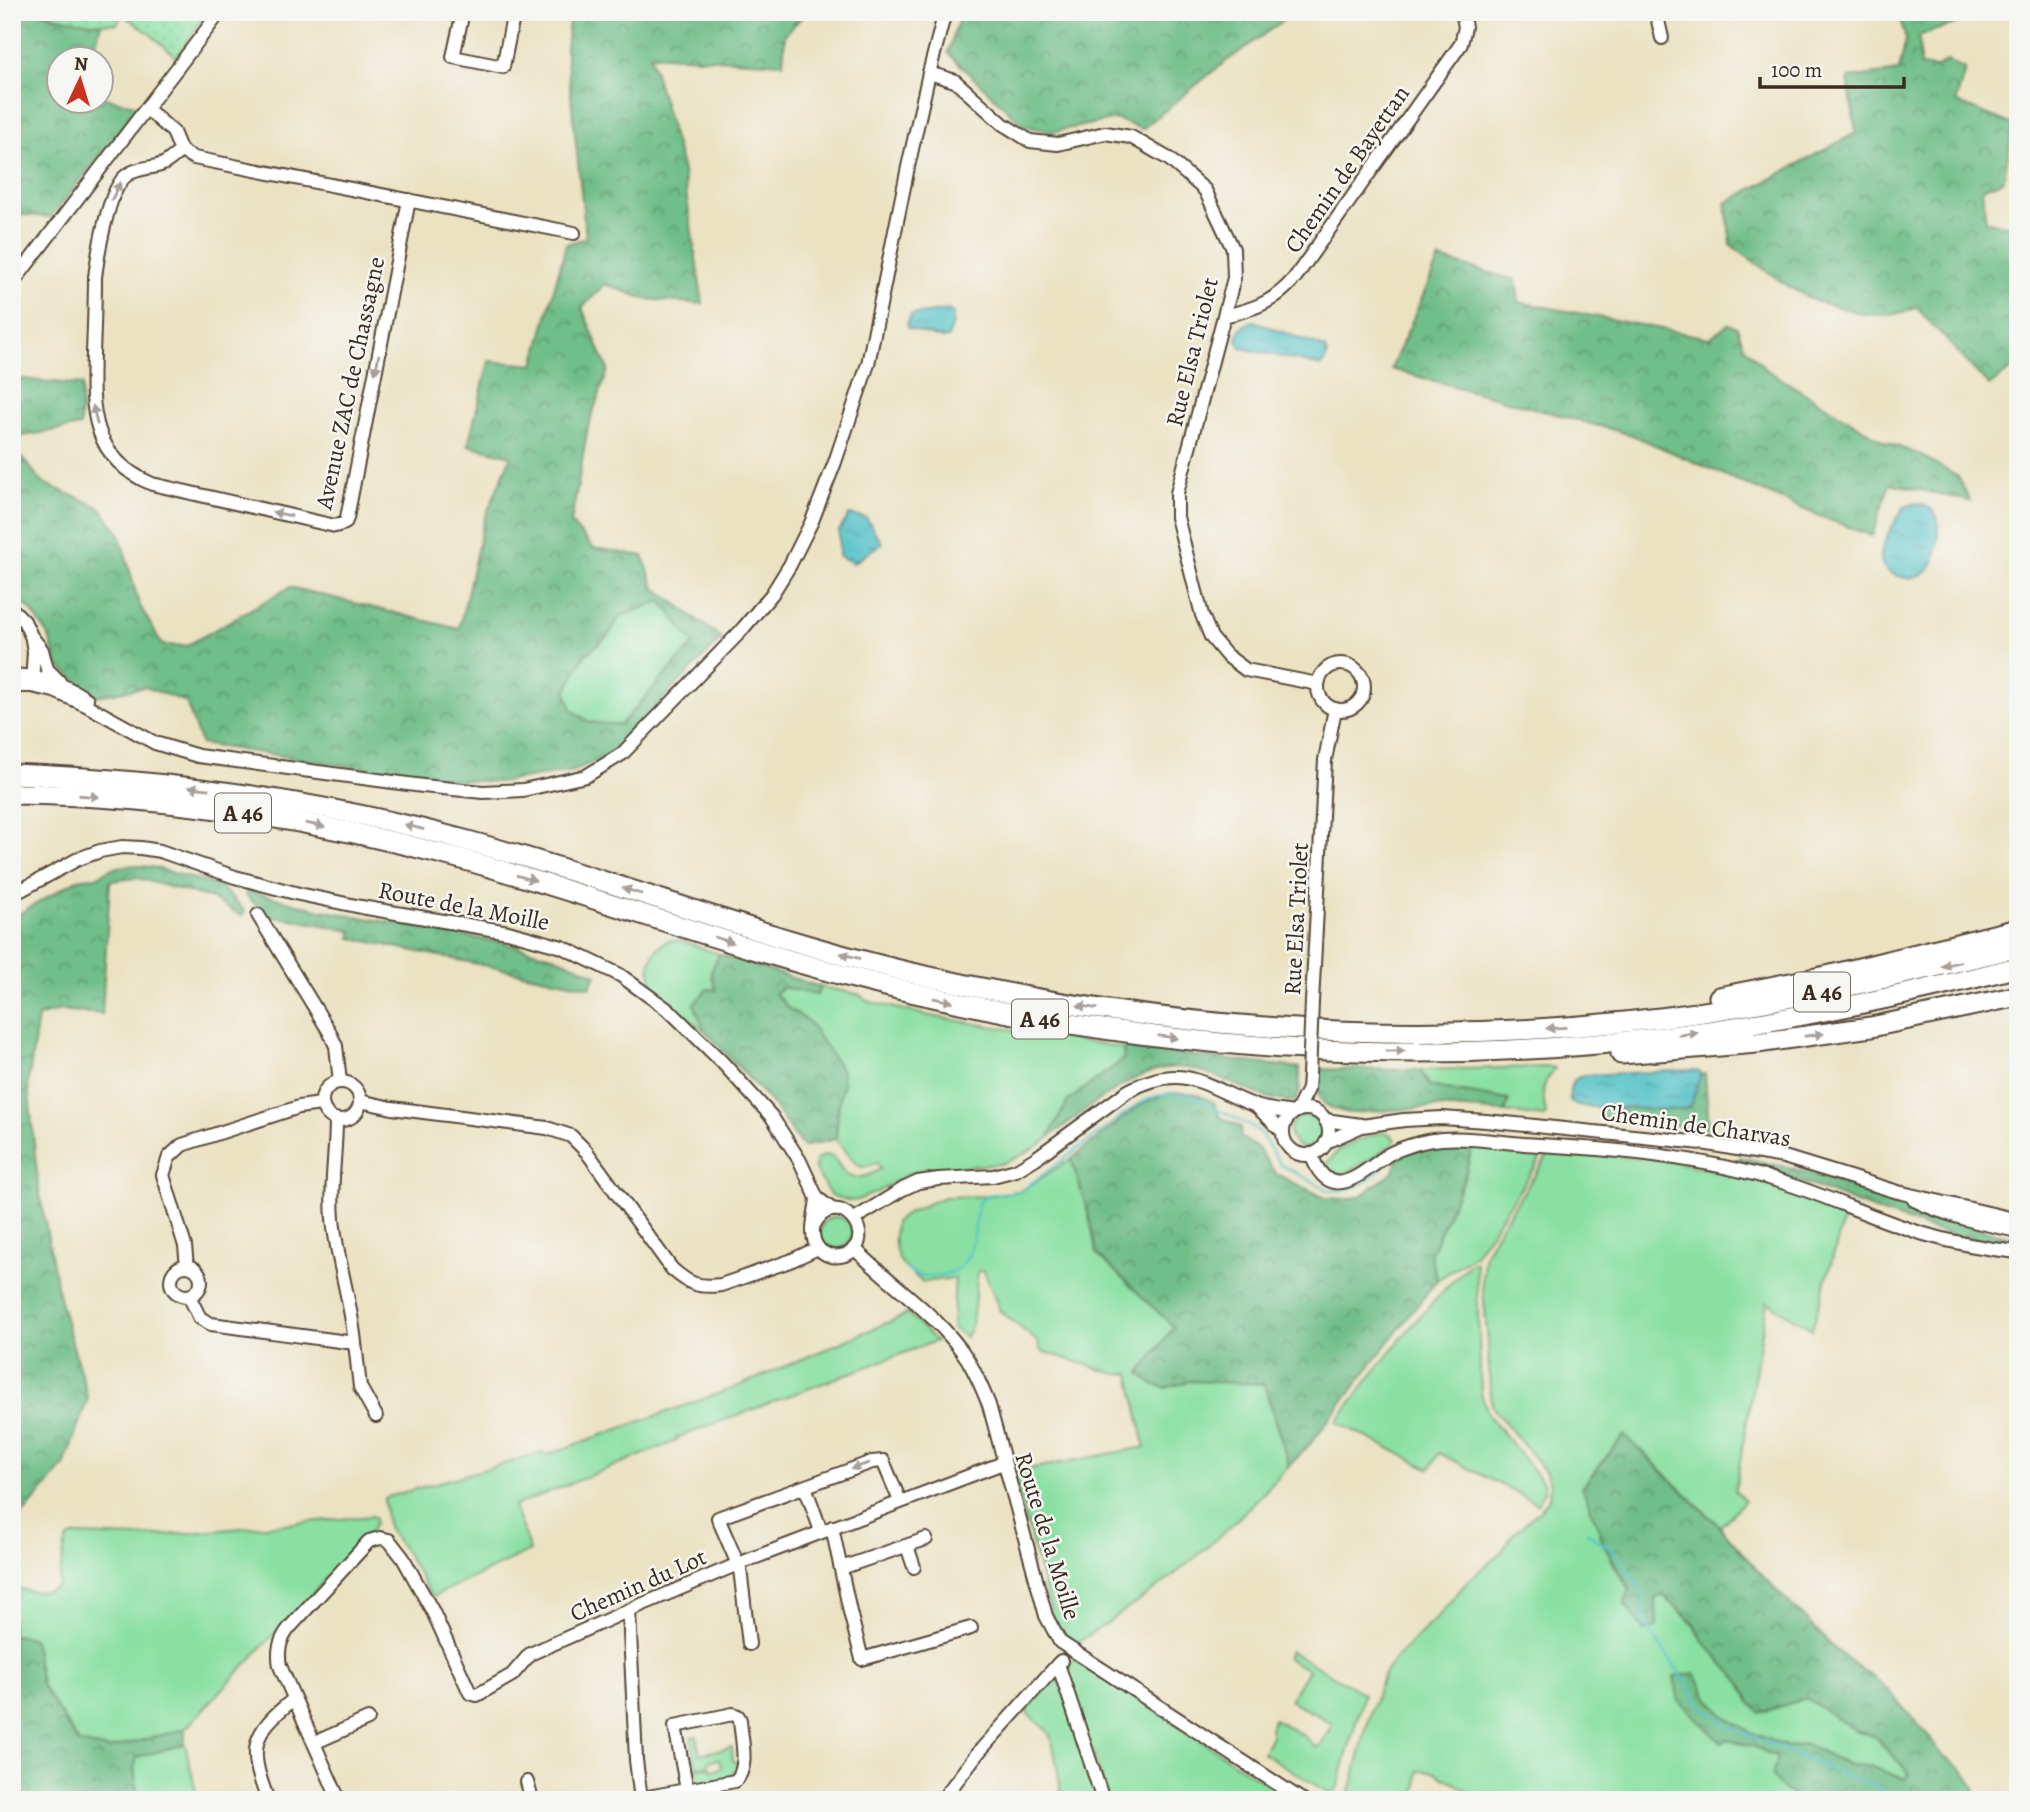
<svg xmlns="http://www.w3.org/2000/svg" width="2030" height="1812" viewBox="0 0 2030 1812" font-family="Alegreya,serif">
<defs>
<pattern id="forest-crowns" width="20" height="18" patternUnits="userSpaceOnUse" patternTransform="scale(1.75)"><rect width="20" height="18" fill="#6fbe88"/><path d="M2 6a3 3 0 1 1 6 0M12 15a3 3 0 1 1 6 0" fill="none" stroke="#5c9b6f"/></pattern>
<pattern id="park-dots" width="8" height="8" patternUnits="userSpaceOnUse" patternTransform="scale(1.75)"><rect width="8" height="8" fill="#8ae0a2"/><path d="M2 2h.1M6 6h.1" fill="none" stroke="#78c08b" stroke-width="1.8" stroke-linecap="round"/></pattern>
<pattern id="water-ripples" width="26" height="14" patternUnits="userSpaceOnUse" patternTransform="scale(1.75)"><rect width="26" height="14" fill="#54c2c8"/><path d="M2 4q2-2 4 0t4 0M15 11q2-2 4 0t4 0" fill="none" stroke="#479ea2"/></pattern>
</defs>
<rect width="100%" height="100%" fill="#f6f6f2"/>
<filter id="ink" filterUnits="userSpaceOnUse"><feTurbulence type="fractalNoise" baseFrequency=".0143" numOctaves="2"/><feDisplacementMap in="SourceGraphic" scale="14" xChannelSelector="R" yChannelSelector="G"/><feConvolveMatrix kernelMatrix="1 2 1 2 8 2 1 2 1" color-interpolation-filters="sRGB"/></filter>
<filter id="wash" filterUnits="userSpaceOnUse"><feTurbulence type="fractalNoise" baseFrequency=".00686" numOctaves="4" result="noise"/><feDisplacementMap in="SourceGraphic" scale="28" xChannelSelector="R" yChannelSelector="G"/><feGaussianBlur stdDeviation="1.57" result="paint"/><feColorMatrix in="noise" values="0 0 0 0 0 0 0 0 0 0 0 0 0 0 0 0 0 1.4 0 .05"/><feComposite in="paint" operator="in"/></filter>
<g filter="url(#wash)">
<rect width="100%" height="100%" fill="#ebe2c2"/>
<g fill="#8ae0a2" stroke="#628560" stroke-width="2">
<polygon points="661,601 694,644 620,725 590,723 572,710 566,692 584,656 609,635 619,617"/>
<path d="M671 940 682 941 719 954 711 972 716 991 694 1004 705 1031C684 1014 640 990 652 958 655 948 661 943 671 940Z"/>
<path d="M782 987 817 995 820 987 858 994 870 1002 930 1016 1123 1048 1124 1059 1068 1101 1047 1140 1020 1156 1001 1164 930 1169 908 1174 879 1191 858 1200 850 1201 830 1195 815 1169 816 1160C838 1143 837 1176 853 1177 862 1179 873 1173 881 1169L877 1163 863 1167 857 1165 836 1139 842 1071 808 1021 788 1008 775 993Z"/>
<path d="M1550 1067 1555 1068 1554 1070C1540 1086 1542 1093 1546 1114L1544 1117 1505 1112 1508 1100 1430 1086 1420 1070Z"/>
<circle cx="1306" cy="1132" r="16"/>
<path d="M1381 1132C1388 1132 1391 1135 1395 1140L1394 1143C1383 1150 1349 1175 1339 1174 1332 1174 1329 1170 1325 1165L1338 1151 1343 1147Z"/>
<polygon points="1472,1146 1514,1148 1539,1152 1541,1155 1538,1163 1475,1255 1437,1280 1430,1255 1465,1176"/>
<path d="M1551 1151 1666 1160 1764 1181 1846 1211 1812 1329 1767 1302 1735 1491 1745 1500 1720 1527 1641 1450 1599 1530C1602 1542 1621 1582 1631 1589 1639 1594 1654 1598 1663 1595L1692 1623 1705 1643 1741 1683 1750 1702 1806 1698 1855 1730 1874 1736 1910 1774 1904 1779 1869 1766 1849 1765 1806 1744 1788 1747 1750 1732 1722 1714 1708 1698 1695 1673 1721 1743 1728 1739 1753 1746 1777 1757 1779 1786 1800 1800H1525L1522 1798 1521 1800H1484L1435 1772 1418 1771 1417 1788 1411 1800H1348L1371 1710 1384 1674 1395 1659 1435 1619 1468 1581 1502 1551 1513 1534 1540 1510 1549 1499 1550 1483 1545 1471 1493 1408 1490 1395 1488 1342 1482 1279 1485 1253 1496 1233Z"/>
<path d="M1071 1159 1088 1212 1097 1254 1174 1327 1140 1373 1166 1388 1190 1381 1264 1384 1289 1466C1247 1511 1204 1554 1154 1590 1128 1609 1101 1627 1074 1645L1062 1635 1053 1619 1013 1472 1145 1447 1130 1374H1116L1041 1351 1038 1342 1000 1311 984 1271H978L972 1324 966 1337 952 1329 955 1278 923 1282C896 1262 893 1256 895 1222L909 1212 944 1197 986 1196 1022 1190Z"/>
<circle cx="836" cy="1233" r="16"/>
<path d="M1472 1262 1476 1263 1481 1393 1489 1416 1544 1484V1491L1538 1504 1439 1453 1430 1469 1336 1422C1378 1367 1421 1310 1472 1262Z"/>
<polygon points="908,1314 936,1341 676,1438 677,1441 514,1506 530,1551 432,1597 406,1553 390,1531 386,1520 384,1498 541,1453 546,1455 734,1388"/>
<path d="M372 1516 375 1518V1523L371 1531 185 1729 108 1749 79 1743 41 1684 33 1638 12 1635V1588C26 1590 47 1596 58 1586L65 1546 68 1538 77 1535 138 1537 167 1535Z"/>
<polygon points="1290,1651 1364,1694 1337,1789 1334,1792 1329,1793 1263,1753 1272,1736 1270,1728 1274,1719 1304,1736 1316,1747 1321,1745 1331,1726 1330,1722 1290,1700 1308,1670 1287,1658"/>
<polygon points="1075,1660 1083,1663 1291,1800 1108,1800 1065,1667 1067,1663 1071,1663"/>
<path d="M1053 1676H1057L1102 1800H1062C1060 1786 1055 1744 1049 1734 1044 1724 1032 1721 1026 1711L1046 1688Z"/>
<path d="M696 1736 700 1754 732 1747 733 1761 738 1764C730 1783 719 1780 700 1784L697 1769 710 1767 711 1770 722 1768 719 1759 709 1761V1765L697 1767 691 1737Z"/>
<polygon points="185,1744 198,1800 138,1800 134,1769 137,1757"/>
</g>
<g fill="url(#forest-crowns)" stroke="#557453" stroke-width="2" fill-rule="evenodd">
<polygon points="12,12 41,12 54,17 101,24 92,59 60,60 60,102 102,102 102,97 139,106 51,217 12,214"/>
<path d="M570 12H807L785 34 783 63 650 55 682 167 703 304 645 299 605 284 582 308 608 370 588 427 571 523 593 548 643 556 654 587 722 638 611 754 573 771 503 782 457 780 341 765 201 744 186 702 145 687 97 696 57 665 49 636 31 610 12 593V446L43 483 100 507 119 532 139 604 162 645 186 646 290 587 459 629 484 520 511 456 468 445 489 361 534 365 566 244 586 238 566 49ZM661 601 694 644 620 725 589 722 572 710 566 692 584 656 609 635 619 617Z"/>
<polygon points="961,12 1295,12 1217,68 1142,129 1116,119 1052,132 1023,125 948,53"/>
<polygon points="1898,12 1976,12 1975,17 1919,36 1920,66 1935,68 1947,61 1965,70 1956,102 2013,125 2004,180 1982,189 1986,221 2018,227 2018,364 1989,386 1917,308 1891,315 1864,314 1815,301 1786,285 1731,245 1726,203 1856,133 1848,78 1899,71 1906,39"/>
<polygon points="1439,259 1516,280 1519,302 1709,338 1728,324 1737,327 1744,346 1767,370 1883,441 1920,455 1958,477 1970,501 1890,483 1872,536 1819,516 1632,435 1391,369"/>
<polygon points="12,378 82,385 80,426 18,437 12,442"/>
<polygon points="129,865 152,867 220,886 245,911 242,916 210,898 137,878 110,881 102,1014 60,1010 38,1017 28,1084 38,1183 59,1297 88,1398 64,1466 26,1511 12,1522 12,918 75,881 82,878 96,877 110,869"/>
<polygon points="248,891 321,910 504,943 553,956 596,974 590,987 351,938 352,931 286,918 268,917 246,895"/>
<polygon points="719,954 820,987 817,995 782,987 775,993 788,1008 808,1021 842,1071 843,1083 837,1114 836,1139 803,1147 769,1100 705,1031 694,1004 707,989 716,990 711,972"/>
<path d="M1123 1048 1300 1068 1299 1093 1295 1101C1271 1103 1246 1088 1224 1080 1206 1072 1187 1065 1167 1068 1128 1073 1080 1115 1048 1138L1068 1101 1124 1059Z"/>
<path d="M1317 1069 1420 1070 1430 1086 1509 1100 1505 1112 1437 1107 1350 1113C1318 1108 1316 1097 1317 1069Z"/>
<polygon points="1701,1074 1705,1074 1709,1129 1599,1118 1599,1107 1680,1110 1690,1106"/>
<path d="M1169 1093H1193L1214 1102 1220 1117 1241 1127 1240 1137 1258 1148 1276 1174 1325 1198 1350 1199 1360 1196 1394 1171 1398 1153C1423 1144 1444 1143 1472 1146L1465 1176 1430 1255 1437 1280 1310 1444 1289 1466 1264 1384 1190 1381 1166 1388 1150 1383 1140 1373 1174 1327 1097 1254 1088 1212 1071 1159 1141 1104Z"/>
<path d="M1740 1157C1768 1163 1796 1168 1823 1177 1888 1198 1950 1225 2018 1238V1246L1960 1237 1927 1228 1877 1211 1813 1186 1738 1162Z"/>
<polygon points="1624,1435 1720,1527 1759,1572 1836,1650 1884,1686 1925,1732 1944,1757 1962,1769 1969,1777 1975,1789 1975,1800 1800,1800 1779,1786 1772,1776 1777,1757 1753,1746 1728,1739 1722,1743 1679,1701 1674,1676 1695,1673 1708,1698 1722,1714 1750,1732 1788,1747 1806,1744 1849,1765 1869,1766 1904,1779 1910,1774 1874,1736 1855,1730 1806,1698 1760,1713 1750,1702 1741,1683 1705,1643 1693,1623 1663,1595 1656,1598 1657,1627 1644,1631 1625,1604 1630,1588 1603,1544 1599,1530 1582,1487"/>
<polygon points="12,1635 33,1638 41,1684 79,1743 108,1749 185,1729 185,1744 137,1757 134,1769 138,1800 12,1800"/>
</g>
<path fill="url(#park-dots)" stroke="#628560" stroke-width="2" d="M41 12H206L179 55 175 56 149 33 123 15 117 24C91 24 65 20 41 12Z"/>
<g fill="url(#water-ripples)" stroke="#487673" stroke-width="2">
<polygon points="948,310 953,313 953,324 948,338 943,339 908,328 907,324 911,315"/>
<path d="M1254 321 1325 348C1329 356 1326 360 1321 366L1242 348 1237 341C1238 329 1242 325 1254 321Z"/>
<path d="M1916 503C1923 505 1930 506 1935 513 1943 526 1937 566 1924 574 1916 579 1906 579 1898 576 1862 566 1893 526 1904 507Z"/>
<polygon points="849,515 866,518 882,543 853,563 839,556 839,531"/>
<path d="M1693 1070 1698 1071 1701 1074 1690 1106 1680 1110 1577 1106 1570 1100C1568 1087 1572 1078 1585 1075Z"/>
</g>
<g fill="none" stroke-linecap="round" stroke-linejoin="round">
<g stroke="#54c2c8" stroke-width="2.5">
<path d="M907 1269C914 1276 922 1276 932 1276 977 1276 973 1234 978 1203L987 1195 1021 1191 1138 1104 1156 1096 1169 1094 1189 1095 1253 1127 1260 1133 1281 1165 1329 1190C1353 1194 1370 1179 1386 1164"/>
<polyline points="1587,1532 1613,1551 1634,1578 1643,1596 1644,1622 1704,1708 1729,1727 1897,1796"/>
</g>
</g>
</g>
<g filter="url(#ink)">
<g fill="none" stroke-linecap="round" stroke-linejoin="round">
<g stroke="#554637" stroke-width="16">
<g id="minor">
<polyline points="463,12 453,57 503,67 514,12"/>
<polyline points="1656,12 1662,38"/>
<polyline points="929,73 955,81 1003,124 1030,141 1058,144 1105,133 1131,137 1169,159 1205,190 1233,249 1234,278 1177,493 1177,517 1202,615 1211,637 1226,655 1246,670 1318,684"/>
<polyline points="147,109 173,132 181,151 194,158 574,233"/>
<path d="M181 151C175 155 169 161 163 164 151 169 138 167 127 175 108 188 98 254 95 277 95 303 94 328 93 353 91 410 91 458 152 484L335 526 345 523 347 518 409 200"/>
<polyline points="12,284 220,12"/>
<path d="M1224 316C1254 309 1273 303 1294 279L1461 44 1465 27 1462 12"/>
<polyline points="12,609 24,621 31,636 42,650 47,669 59,681"/>
<circle cx="1341" cy="687" r="23"/>
<path d="M12 675C46 677 58 681 87 699"/>
<polyline points="32,684 34,651 32,640"/>
<polyline points="12,686 31,686 54,691 86,705 155,743 198,756 423,786 483,792 523,790 586,776 622,754 740,632 772,594 790,565 812,521 835,462 868,364 908,167 929,73 945,12"/>
<polyline points="12,895 78,859 100,851 122,847 141,848 160,851 235,877 299,894 361,907 508,932 562,947 620,975 671,1012 722,1062 772,1117 800,1161 817,1198 833,1210"/>
<polyline points="258,915 329,1031 336,1046 340,1082"/>
<polyline points="1312,1002 1325,760 1335,709"/>
<circle cx="341" cy="1101" r="19"/>
<path d="M360 1101 392 1108 547 1128 571 1136 586 1151 672 1269C689 1284 698 1288 721 1285L790 1261 818 1248"/>
<polyline points="1257,1107 1283,1132"/>
<circle cx="1306" cy="1132" r="23"/>
<polyline points="1297,1111 1308,1089 1309,1075"/>
<polyline points="1325,1120 1361,1125"/>
<polyline points="1326,1142 1362,1126 1404,1120 1442,1118 1486,1121 1702,1143 1784,1157 1898,1192 2018,1220"/>
<path d="M1311 1154C1315 1165 1321 1179 1334 1182 1351 1186 1375 1163 1389 1154 1395 1151 1402 1148 1409 1146 1444 1132 1488 1141 1524 1144 1613 1149 1700 1156 1785 1183 1832 1198 1877 1220 1924 1234 1955 1243 1986 1249 2018 1252"/>
<path d="M1914 1200C1946 1216 1983 1224 2018 1231"/>
<path d="M854 1219 903 1189 918 1182 939 1179 993 1176 1016 1170 1036 1158 1128 1091C1185 1060 1205 1087 1256 1106 1268 1110 1281 1111 1293 1113"/>
<path d="M814 1225C836 1182 883 1240 845 1255 838 1257 830 1257 824 1253 805 1242 816 1215 817 1198"/>
<path d="M854 1248C891 1285 939 1315 968 1360 976 1374 983 1390 989 1405L1046 1616 1060 1642 1302 1800"/>
<circle cx="186" cy="1281" r="15"/>
<polyline points="187,1266 185,1246 163,1175 169,1157 182,1145 299,1107 321,1104"/>
<path d="M189 1296 200 1318 211 1324 355 1343C351 1301 337 1261 333 1219 330 1186 336 1153 336 1120"/>
<polyline points="355,1343 360,1387 376,1416"/>
<polyline points="801,1488 807,1492 821,1531"/>
<polyline points="832,1527 850,1612 862,1659 971,1628"/>
<polyline points="907,1546 914,1567"/>
<polyline points="841,1568 926,1539"/>
<polyline points="629,1611 636,1760 641,1800"/>
<polyline points="749,1644 740,1569 718,1518 872,1462 883,1461 900,1501"/>
<polyline points="1061,1661 1058,1664 1103,1800"/>
<polyline points="314,1743 368,1719"/>
<polyline points="527,1782 532,1800"/>
<path d="M268 1800C248 1749 250 1734 294 1699"/>
<path d="M339 1800 280 1666C277 1650 280 1639 290 1627L369 1541 380 1538 389 1540 403 1558 433 1612 470 1693 477 1695 512 1675 530 1654 641 1605 738 1564 1003 1463"/>
<path d="M645 1800 648 1797 735 1781C750 1768 741 1738 740 1720L738 1716 733 1714 675 1726 687 1790"/>
<polyline points="942,1800 977,1754 1058,1664"/>
</g>
</g>
<g stroke="#554637" stroke-width="23">
<g id="highway">
<path d="M12 774C167 780 319 800 468 841 620 882 767 940 921 975 1151 1028 1390 1046 1625 1022 1758 1008 1888 979 2018 947"/>
<path d="M12 794C162 795 313 819 458 858 610 900 758 957 911 992 1163 1052 1429 1069 1686 1034 1798 1019 1908 995 2018 967"/>
<polyline points="1719,997 1831,975 2018,929"/>
<polyline points="1621,1054 1757,1043 1871,1027 2018,996"/>
</g>
</g>
<use href="#minor" stroke="#fff" stroke-width="12"/>
<use href="#highway" stroke="#fff" stroke-width="19"/>
<g stroke="#554637" stroke-width="16" stroke-linecap="butt">
<polyline id="minor-bridge" points="1309,1075 1312,1002"/>
</g>
<use href="#minor-bridge" stroke="#fff" stroke-width="12"/>
</g>
<defs><path id="oneway-solid" d="M-6-.8H1V-3.2L6.5 0L1 3.2V.8H-6Z" transform="scale(1.75)"/></defs>
<g fill="#a79f9a">
<use href="#oneway-solid" transform="translate(116 191) rotate(-64)"/>
<use href="#oneway-solid" transform="translate(377 364) rotate(101)"/>
<use href="#oneway-solid" transform="translate(95 415) rotate(-103)"/>
<use href="#oneway-solid" transform="translate(282 514) rotate(-168)"/>
<use href="#oneway-solid" transform="translate(199 788) rotate(-174)"/>
<use href="#oneway-solid" transform="translate(89 796) rotate(4)"/>
<use href="#oneway-solid" transform="translate(315 825) rotate(11)"/>
<use href="#oneway-solid" transform="translate(414 827) rotate(-166)"/>
<use href="#oneway-solid" transform="translate(526 878) rotate(16)"/>
<use href="#oneway-solid" transform="translate(632 891) rotate(-162)"/>
<use href="#oneway-solid" transform="translate(724 940) rotate(17)"/>
<use href="#oneway-solid" transform="translate(850 956) rotate(-165)"/>
<use href="#oneway-solid" transform="translate(1951 964) rotate(166)"/>
<use href="#oneway-solid" transform="translate(943 1000) rotate(12)"/>
<use href="#oneway-solid" transform="translate(1087 1007) rotate(-171)"/>
<use href="#oneway-solid" transform="translate(1556 1028) rotate(177)"/>
<use href="#oneway-solid" transform="translate(1688 1034) rotate(-8)"/>
<use href="#oneway-solid" transform="translate(1814 1035) rotate(-8)"/>
<use href="#oneway-solid" transform="translate(1168 1037) rotate(7)"/>
<use href="#oneway-solid" transform="translate(1395 1051)"/>
<use href="#oneway-solid" transform="translate(860 1466) rotate(161)"/>
</g>
</g>
<g text-anchor="middle" dominant-baseline="central" stroke-width="5" stroke-linejoin="round" paint-order="stroke">
<g fill="#f6f6f2" stroke="#73675e" stroke-width="2">
<rect x="215" y="793.5" width="56" height="39" rx="5"/>
<rect x="1794" y="972.5" width="56" height="39" rx="5"/>
<rect x="1012" y="999.5" width="56" height="39" rx="5"/>
</g>
<g font-size="23" font-weight="bold" fill="#3b2a1e">
<text x="243" y="813">A 46</text>
<text x="1822" y="992">A 46</text>
<text x="1040" y="1019">A 46</text>
</g>
<g font-size="24" fill="#3b2a1e" stroke="#f6f6f2">
<text transform="translate(1347 169) rotate(-55)">Chemin de Bayettan</text>
<text transform="translate(1192 352) rotate(-76)">Rue Elsa Triolet</text>
<text transform="translate(350 383) rotate(-78)">Avenue ZAC de Chassagne</text>
<text transform="translate(464 906) rotate(11)">Route de la Moille</text>
<text transform="translate(1296 919) rotate(-87)">Rue Elsa Triolet</text>
<text transform="translate(1696 1125) rotate(8)">Chemin de Charvas</text>
<text transform="translate(1048 1536) rotate(73)">Route de la Moille</text>
<text transform="translate(638 1585) rotate(-24)">Chemin du Lot</text>
</g>
</g>
<rect width="2030" height="1812" fill="none" stroke="#f6f6f2" stroke-width="42"/>
<g transform="translate(80 80) rotate(4)"><circle r="33" fill="#f6f6f2" stroke="#aba49d" stroke-width="2"/>
<path d="M0-5L12 26L0 18L-12 26Z" fill="#c8321e"/>
<text y="-10" font-size="19" font-weight="bold" text-anchor="middle" fill="#3b2a1e">N</text>
</g>
<path d="M1760 77v10h144v-10" fill="none" stroke="#3b2a1e" stroke-width="3.5"/>
<text x="1771" y="77" font-size="21" fill="#3b2a1e" stroke="#f6f6f2" stroke-width="5" paint-order="stroke">100 m</text>
</svg>
